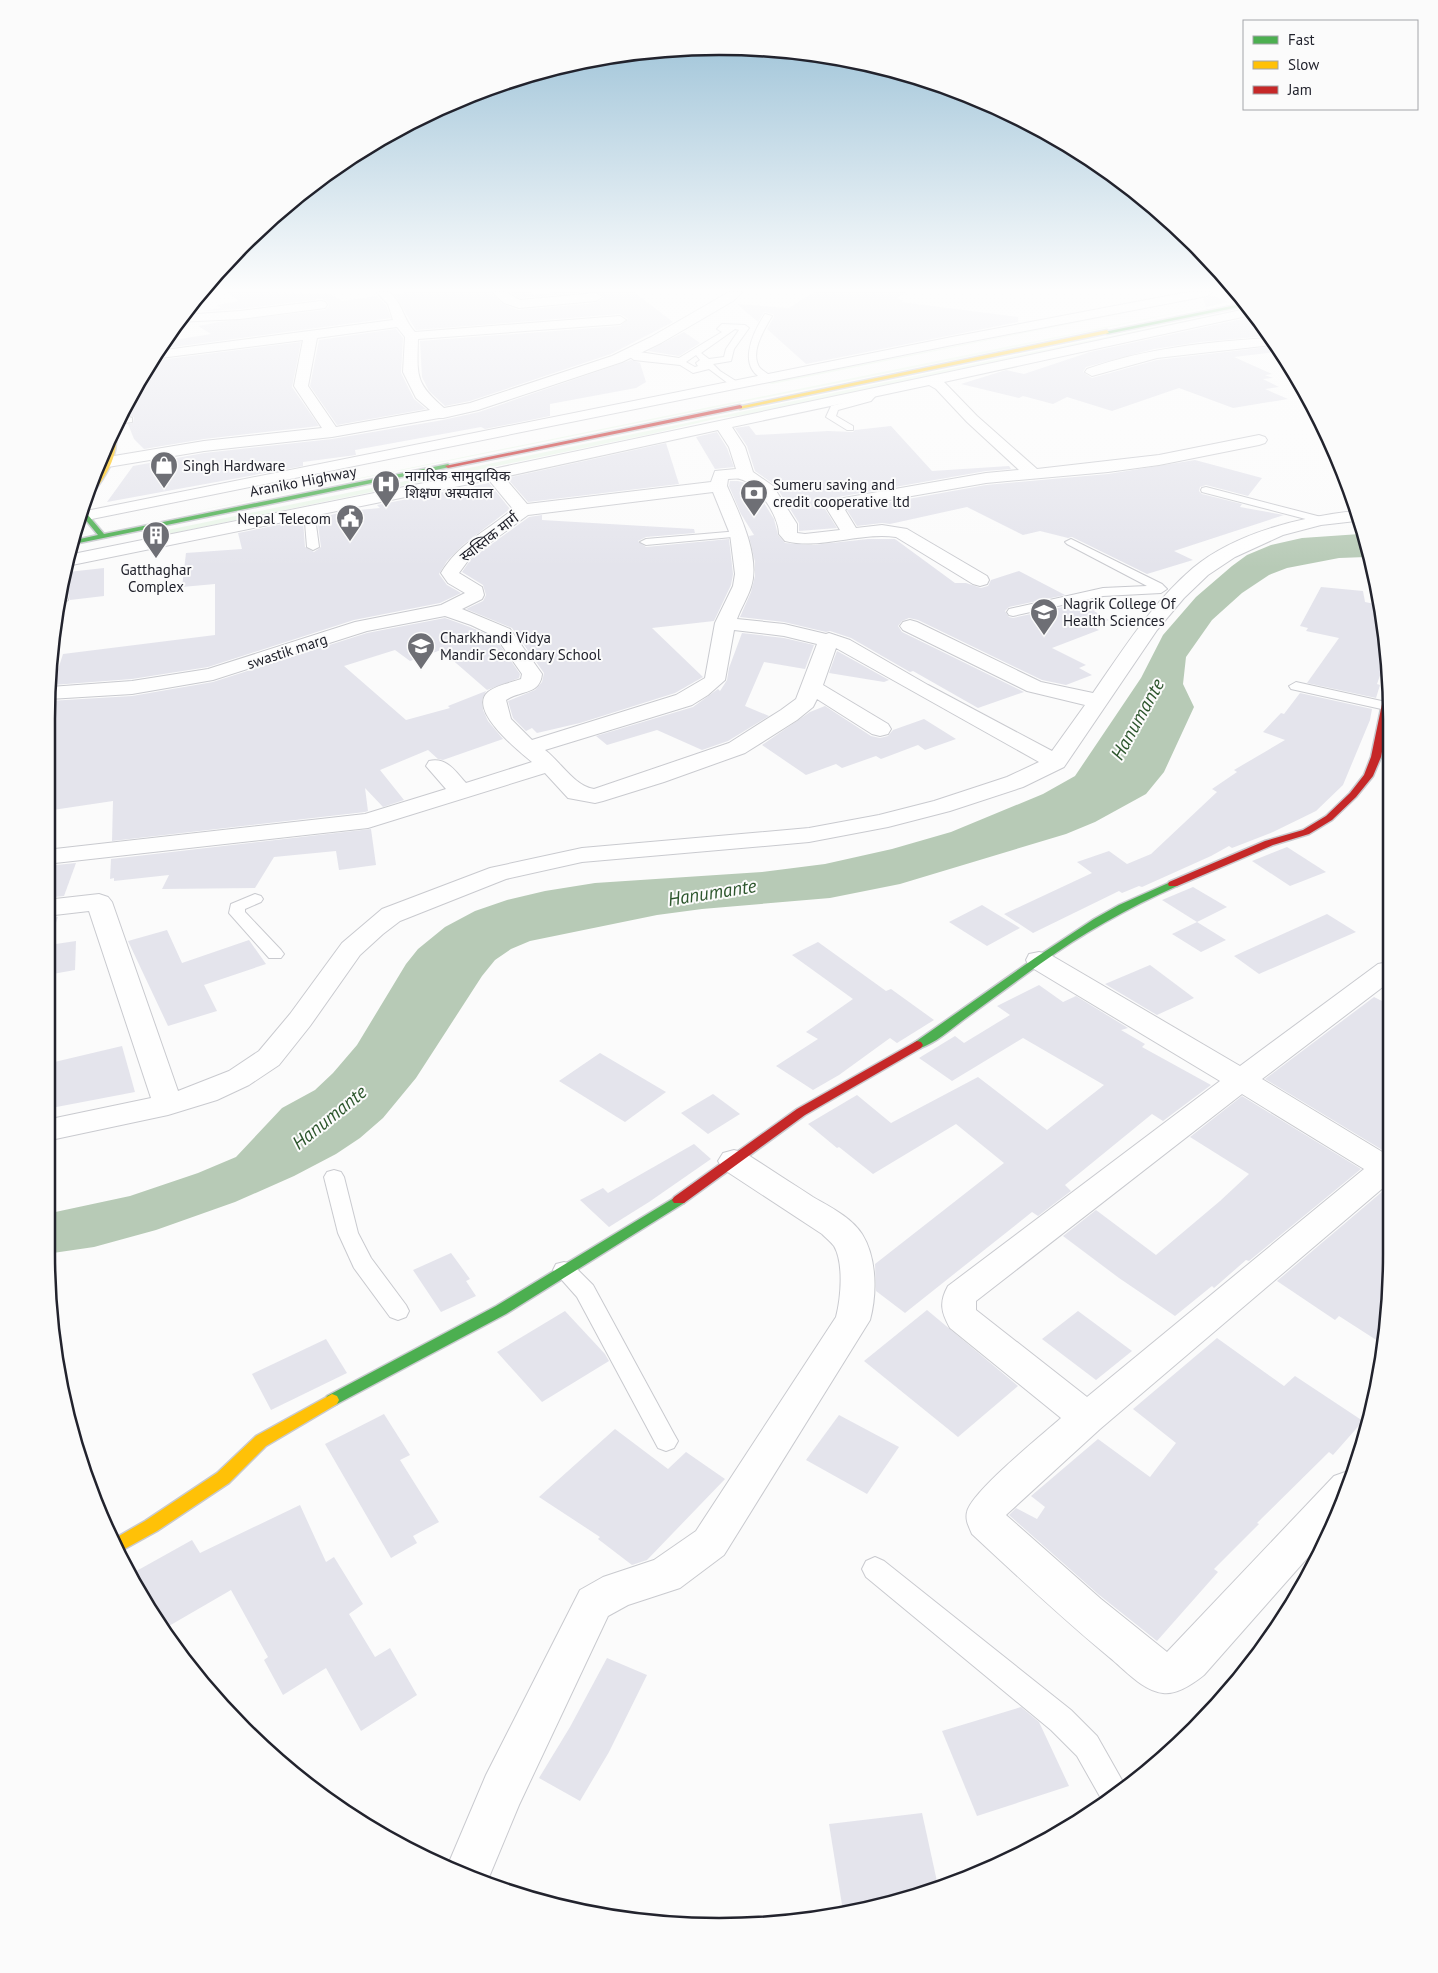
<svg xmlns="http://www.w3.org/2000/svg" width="1438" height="1973" viewBox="0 0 1438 1973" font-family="'PT Sans','Noto Sans Devanagari',sans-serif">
<rect width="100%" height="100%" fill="#fbfbfb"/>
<g fill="#eaf6e9">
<polygon points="1228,292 772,384 768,383"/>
<polygon points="1243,299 973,356 128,525"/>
<polygon points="1250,307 1251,308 771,412 719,418 651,434 154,537 150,537 148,534"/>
</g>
<polygon fill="#b7cab6" points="1360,534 1366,557 1339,558 1287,568 1269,575 1242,593 1212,620 1186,657 1183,684 1194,707 1164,772 1146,794 1095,822 1066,834 900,884 830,898 702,909 657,915 530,941 511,949 495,960 482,976 416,1078 383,1118 360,1138 336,1154 294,1176 235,1202 156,1230 94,1247 46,1254 46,1214 130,1196 198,1173 236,1157 282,1108 315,1090 333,1073 357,1045 406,964 418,949 445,927 475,911 507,900 545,891 595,883 762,872 825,864 892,849 951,832 1043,794 1075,776 1141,678 1163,635 1196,597 1232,566 1247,555 1271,545 1302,538"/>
<g fill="#e4e4ec">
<polygon points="226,292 330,293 342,301 377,296 386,305 391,318 158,349 162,342 211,334 198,326 219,322 325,310 329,306 327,301 321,299 240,309 202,311 221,308 217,305 239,301"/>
<polygon points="408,292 490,292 503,304 519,310 596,303 604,298 598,292 634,292 673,322 611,354 470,401 445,406 429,391 422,377 420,341 620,326 628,319 620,314 416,330 394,294"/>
<polygon points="510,292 530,292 534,295 555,292 586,292 520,298"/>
<polygon points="814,292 906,292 896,299 904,300 901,302 1018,317 1018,322 806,364 767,329 774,317 773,314 764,312 758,322 737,304 789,308"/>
<polygon points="1212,295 1228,302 1206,307 1203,299"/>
<polygon points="1256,316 1268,336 1200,342 1154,349 1086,367 1083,372 1092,378 1157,360 1268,347 1276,352 1234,357 1272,374 1265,375 1273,378 1263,379 1279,387 1265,389 1288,399 1233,408 1179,388 1112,411 1067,397 1053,404 1023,396 1019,398 961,384 1006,370 1024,374 1090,352"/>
<polygon points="396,329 403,338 401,373 414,399 426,409 337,425 310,386 319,340"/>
<polygon points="684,332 700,343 679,356 648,351"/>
<polygon points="301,342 292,387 319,426 204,439 144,449 134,439 128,424 133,423 134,417 124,416 123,414 151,361"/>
<polygon points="631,360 640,363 646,382 636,388 550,404 550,416 485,429 481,427 355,450 356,455 303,462 303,466 107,502 133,466 204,453 332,439 443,420 479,412"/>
<polygon points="749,426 756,435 828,431 853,432 855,430 891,426 932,471 1009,466 1011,469 986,471 838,497 825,509 837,528 799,531 799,523 775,485 755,471 747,446 735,428"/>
<polygon points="717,432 727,448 734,467 715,469 696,437"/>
<polygon points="666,443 679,484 528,502 507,478"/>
<polygon points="1195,460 1262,478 1248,496 1206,485 1200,487 1199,491 1202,494 1242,504 1240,507 1284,515 1174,551 1193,560 1147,574 1072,537 1068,538 1040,531 1023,535 967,507 890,524 882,523 857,526 847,510 986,485 1108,474"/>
<polygon points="730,481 738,481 746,483 759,495 774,519 778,535 785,543 813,545 868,539 895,539 955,583 966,583 981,588 988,586 991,580 1019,571 1065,595 1009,607 1005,611 1009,617 1013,618 1081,603 1097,611 1094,611 1109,620 1091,626 1099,630 1052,648 1086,665 1079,668 1092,675 1066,685 1042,680 918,620 909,618 902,621 898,626 902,632 1024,692 978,708 913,671 910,672 851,638 830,631 826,632 784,622 740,617 751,592 755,576 755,562 749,536 754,535 741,514 729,486"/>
<polygon points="489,483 510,509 464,544 447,561 439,574 447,585 461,593 440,603 354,620 208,667 132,679 53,685 63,654 215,635 215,584 182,587 186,553 242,549 238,533 303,520 305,547 314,552 321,547 317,518 348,511 380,508 377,505"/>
<polygon points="542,515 542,520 694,529 695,533 646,537 638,541 646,547 729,539 733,574 731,585 714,621 652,628 703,677 675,693 580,723 537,733 532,728 526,731 513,718 508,701 535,690 542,682 544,673 512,628 466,609 483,601 486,595 483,585 462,572 471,559 529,517"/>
<polygon points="104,568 104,596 70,600 67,591 68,572"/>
<polygon points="1321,587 1363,591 1365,602 1379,605 1386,631 1386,658 1377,684 1380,685 1376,698 1307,683 1339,638 1306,631 1308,628 1300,626"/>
<polygon points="445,618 470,627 495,638 520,674 519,678 487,690 441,650 410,661 395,650 344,666 406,720 450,708 448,706 486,691 482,700 483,710 488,721 503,739 443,760 438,759 428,750 380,770 404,800 383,807 365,788 368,811 365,812 112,841 113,801 46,811 46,719 49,701 132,696 213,682 367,633"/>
<polygon points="742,633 784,638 814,645 805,669 764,662 745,706 769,716 728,741 702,750 657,730 607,745 596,736 693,707 718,689 720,691 727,680 729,668"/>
<polygon points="837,651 889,680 884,682 829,673"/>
<polygon points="1300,693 1372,709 1370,720 1343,785 1316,811 1273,832 1232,848 1229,846 1211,856 1142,887 1139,886 1122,893 1119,891 1033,933 1004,914 1092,873 1077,862 1109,851 1127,864 1151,854 1217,792 1212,789 1237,772 1234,770 1285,740 1263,732 1281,713 1284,714"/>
<polygon points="825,706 871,736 880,738 888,736 893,730 924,719 956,739 925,750 918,745 881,759 876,756 842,768 836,764 806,775 762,745 810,712"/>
<polygon points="371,829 376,865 339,870 336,851 274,857 255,888 162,889 169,875 114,881 114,878 110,879 111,859"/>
<polygon points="1287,847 1326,872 1290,886 1252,861"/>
<polygon points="76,863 64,896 46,898 46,866"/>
<polygon points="1193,887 1227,907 1197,922 1162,900"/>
<polygon points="982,905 1020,928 987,946 949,922"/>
<polygon points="1327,914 1356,932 1259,974 1234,956"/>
<polygon points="58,917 51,937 46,936 46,918"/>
<polygon points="1197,922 1226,940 1201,952 1172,934"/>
<polygon points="167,930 182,963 249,940 266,964 204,985 217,1011 168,1026 128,941"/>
<polygon points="76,941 75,970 47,975 49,945"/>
<polygon points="818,942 886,991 891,989 934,1020 897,1043 890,1038 839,1075 813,1090 776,1066 818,1039 806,1032 853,999 792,955"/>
<polygon points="1150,965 1194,998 1157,1015 1105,984"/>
<polygon points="1039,985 1063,1002 1076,996 1128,1028 1121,1030 1145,1044 1142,1047 1211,1085 1163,1121 1152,1114 1065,1185 1071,1191 1038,1216 1032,1212 905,1313 876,1291 875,1264 1004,1163 956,1124 873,1174 839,1147 837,1148 808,1124 857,1095 891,1123 978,1077 1047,1130 1104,1085 1023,1038 952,1081 919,1058 955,1036 964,1043 1010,1015 997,1006"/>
<polygon points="1374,997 1388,1004 1389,1154 1265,1079"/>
<polygon points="122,1046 135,1092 46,1109 46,1064"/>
<polygon points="600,1053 666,1092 625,1122 559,1081"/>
<polygon points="713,1094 740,1114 708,1134 681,1113"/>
<polygon points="1242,1096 1361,1169 1249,1261 1246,1260 1214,1288 1212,1286 1175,1316 1119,1278 1063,1236 1096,1210 1156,1255 1220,1201 1249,1174 1190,1137"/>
<polygon points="694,1144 711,1159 649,1202 609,1227 580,1200 603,1188 608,1193"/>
<polygon points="1390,1185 1390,1298 1381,1343 1339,1316 1335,1320 1277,1281"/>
<polygon points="451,1253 470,1279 466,1281 476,1296 441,1312 413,1270"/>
<polygon points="927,1310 1018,1386 958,1437 864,1361"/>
<polygon points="565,1311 605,1354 609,1361 542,1402 497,1352"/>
<polygon points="1078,1311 1132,1351 1096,1380 1042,1339"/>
<polygon points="1217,1338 1284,1386 1295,1376 1363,1421 1333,1455 1329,1452 1257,1523 1259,1524 1214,1569 1218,1572 1157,1641 1098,1594 1009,1515 1016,1508 1037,1519 1045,1507 1031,1496 1098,1439 1150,1477 1176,1443 1133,1409"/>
<polygon points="326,1339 347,1373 271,1410 252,1374"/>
<polygon points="384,1414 410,1455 400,1460 439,1522 413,1536 417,1543 391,1558 325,1444"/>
<polygon points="839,1415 899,1447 867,1494 806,1460"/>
<polygon points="615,1429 668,1469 686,1452 725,1479 647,1560 632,1565 598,1539 600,1537 539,1497"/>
<polygon points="300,1505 326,1562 334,1557 363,1604 349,1614 375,1657 390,1648 417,1695 361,1731 326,1668 283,1695 264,1660 268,1657 231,1590 162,1630 131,1574 192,1540 200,1553"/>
<polygon points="607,1658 647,1675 609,1752 580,1801 539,1778 570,1727"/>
<polygon points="1021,1707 1039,1722 1069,1786 977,1816 942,1731"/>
<polygon points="922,1813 938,1886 843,1911 829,1824"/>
</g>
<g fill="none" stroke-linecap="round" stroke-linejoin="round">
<g stroke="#c9cacf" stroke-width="2">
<g id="lane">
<path d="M765 314 772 316C764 330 749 353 760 368 764 372 769 374 773 378L768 381C735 370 752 334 765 314Z"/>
<path d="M722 324 745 325 749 328 734 349 731 361 713 364 720 371 739 383V387H733L709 369 693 373 680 365 634 360 630 357 639 352 679 358 722 332 717 329ZM735 329 739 330 726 349 724 357 709 359 701 353ZM696 355 700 360 696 363 698 366 695 367 686 362Z"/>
<polygon points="874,389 879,392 871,401 838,410 836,416 853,426 853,430 847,430 826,417 831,406 865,397"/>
<polygon points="129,417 132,418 132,422 118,424 121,418"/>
<polygon points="1206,487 1325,518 1327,520 1321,523 1202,492 1201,490 1202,488"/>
<polygon points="309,507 314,510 319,547 313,550 307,547 304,510"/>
<polygon points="739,531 745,534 743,536 646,545 640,542 646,539"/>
<polygon points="1071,539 1162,584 1167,589 1161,593 1103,596 1013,616 1009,615 1007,612 1009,609 1103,588 1147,586 1067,544 1065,542"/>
<polygon points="63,593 66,593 68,600 62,604"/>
<polygon points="1296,682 1386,702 1386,710 1291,689 1289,686"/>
<polygon points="255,894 261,896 263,899 261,902 245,909 245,912 281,950 284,954 281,958 269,958 229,913 231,904"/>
<polygon points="334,1170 341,1172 344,1177 358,1233 371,1258 406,1305 409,1311 406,1317 398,1320 390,1317 354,1268 338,1233 324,1177 327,1172"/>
<polygon points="564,1262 572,1264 593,1285 674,1434 678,1441 674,1448 666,1451 658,1448 577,1297 553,1270 556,1264"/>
<polygon points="875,1557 884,1561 1071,1710 1097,1736 1127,1789 1103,1802 1077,1756 1051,1730 866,1577 862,1569 866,1561"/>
</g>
</g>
<g stroke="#c9cacf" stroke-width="2">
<g id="street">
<path d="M376 292H389C404 305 402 318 415 332L620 316 626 320 620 324 418 339C417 376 415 383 444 408L470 403 612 356 651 337 729 292H742L733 301 661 343 622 362 478 410 443 418H439L332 437 204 451 108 467 102 465 100 462 102 459 108 457 204 441 322 428 294 386 303 340 152 359 157 351 393 320 388 304ZM397 327 405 337 403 372 416 398 430 410 336 427 308 386 317 338Z"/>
<polygon points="492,292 506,292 520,300 596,293 602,297 596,301 519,308 504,303"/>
<polygon points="1188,292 1213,292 1207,296 952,345 77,522 81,512 952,337"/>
<polygon points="321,301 325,302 327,305 325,308 240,319 177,322 183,315 240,311"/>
<path d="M1251 308 1256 314 944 382 977 416 1037 469 1159 455 1259 435 1265 437 1267 440 1265 443 1259 445 1159 465 1108 472 986 483 849 507 845 510 856 528 882 525 907 529 987 576 989 580 987 584 980 586 973 584 896 537C859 532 822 550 785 541L779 534C779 517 758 483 740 479 737 478 732 479 728 479L727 486C739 513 761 557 751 587 748 597 741 608 737 619L784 624 826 634 829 633 850 640 928 685 1052 751 1085 705 1027 691 903 630 900 626 903 622 910 620 917 622 1041 682 1093 693C1123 650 1152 603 1193 568 1235 533 1301 517 1354 511L1356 521 1321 525 1283 535 1235 557 1208 575 1184 598 1157 630 1064 767 1023 787 950 811 888 827 809 842 582 862 506 879 400 921 383 934 360 955 310 1026 279 1065 249 1085 217 1100 168 1115 46 1141V1120L151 1098 89 911 46 916V900L99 894 108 897 112 902 178 1091 229 1071 259 1051 290 1014 342 943 382 909 490 868 582 848 809 828 879 815 934 801 1007 777 1039 762 836 648 823 685 888 724 891 729 888 734 880 736 872 734 817 699 813 707 797 720 745 753 664 782 603 801 595 803 568 798 545 773 368 828 46 864V850L365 814 446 789 426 766 429 761C447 757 455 771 466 783L532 762C520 752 467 710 488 692 497 685 510 683 521 679L522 674 496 637 471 625 445 616 367 631 213 680 132 694 49 699 50 687 132 681 208 669 355 622 441 605 465 593 448 583 441 573C459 543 487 531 513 509L489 480 67 566 68 555 493 469ZM929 385 936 389 967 422 1019 470 986 473 838 499 827 509 840 530 805 534 797 533V524L773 486 753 472 745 447 732 427ZM718 430 729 447 736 469 715 471 711 482 527 504 504 477ZM713 492 730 534 735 574 733 586 715 623 705 678 676 695 532 740 511 719 506 700C521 690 540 695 542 674L510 629 462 609 482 599 484 595 482 587 459 573 470 558 480 550 528 515ZM734 630 784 636 817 644 796 699 781 710 729 743 594 789C574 786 561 762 545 750L692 705 708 695 725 680Z"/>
<path d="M1269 338 1273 345 1157 358 1092 376 1085 372 1087 369C1146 348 1207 342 1269 338Z"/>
<path d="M1039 952 1049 954 1240 1066 1378 964 1388 962V983L1262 1079 1389 1156 1390 1182 1100 1429 1006 1515 1101 1599 1167 1652 1334 1476 1348 1471 1354 1474 1325 1538 1204 1675C1194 1683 1177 1695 1163 1693 1143 1691 1124 1669 1109 1657 1062 1618 1017 1576 972 1534 969 1527 965 1520 967 1512 971 1492 1042 1435 1061 1418L950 1328C941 1312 939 1302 948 1286L1220 1081 1029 966 1026 960 1029 954ZM1242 1094 1364 1169 1087 1397 976 1310V1301Z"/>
<path d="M734 1150 745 1153C768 1168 790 1182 813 1197 830 1207 851 1217 862 1234 877 1258 877 1294 870 1320L724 1555 680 1588 628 1605 608 1616 519 1805 487 1882 447 1867 486 1775 580 1590 603 1577 654 1560 696 1531 836 1317C841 1298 844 1263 834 1246 831 1242 826 1238 822 1234L723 1169 718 1161 723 1153Z"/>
</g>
</g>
<g stroke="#c9cacf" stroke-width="3">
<g id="fast">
<polygon points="1246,303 1249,305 1107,334 1104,332"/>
<polygon points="448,464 451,466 450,467 69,545 71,541 98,535 80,513 82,508 104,534"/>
<path d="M1173 881 1178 884 1177 886C1128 908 1083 933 1040 964 1015 982 991 1000 966 1018 951 1029 935 1044 917 1049L911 1045 1035 958 1094 919 1119 905Z"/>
<polygon points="679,1195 684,1197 686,1200 684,1203 506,1314 337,1404 332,1406 327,1404 325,1400 327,1396 496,1306"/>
</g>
</g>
<g stroke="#c9cacf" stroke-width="3">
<g id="slow">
<polygon points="1107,330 1109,333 740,409 737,407"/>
<path d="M114 430 116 432C119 461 101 482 85 504L83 505C88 489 99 477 106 462 110 451 109 440 114 430Z"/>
<polygon points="332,1394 337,1396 339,1400 337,1404 266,1446 229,1483 157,1531 119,1552 112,1540 145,1521 217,1473 256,1436"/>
</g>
</g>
<g stroke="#c9cacf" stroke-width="3">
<g id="jam">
<polygon points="740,405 742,406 742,408 448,468 445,466"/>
<polygon points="1386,701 1387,725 1381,757 1373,776 1356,797 1332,820 1309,834 1273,845 1177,886 1169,886 1168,884 1169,882 1265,841 1303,830 1326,816 1350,793 1364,775 1371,757 1382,704"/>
<polygon points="917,1041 921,1042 923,1045 921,1048 805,1115 684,1203 674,1203 672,1200 674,1197 797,1109"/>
</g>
</g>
<use href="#lane" fill="#fefefe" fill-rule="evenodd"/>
<use href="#street" fill="#fefefe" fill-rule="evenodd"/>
<use href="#fast" fill="#4caf50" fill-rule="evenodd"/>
<use href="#slow" fill="#ffc107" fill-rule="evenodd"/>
<use href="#jam" fill="#c62828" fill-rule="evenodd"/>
</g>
<linearGradient id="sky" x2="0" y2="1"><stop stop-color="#94bdd4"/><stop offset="0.51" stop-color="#fdfdfd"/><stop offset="1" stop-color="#fdfdfd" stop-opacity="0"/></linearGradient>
<rect width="1438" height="568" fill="url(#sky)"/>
<defs>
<g id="shop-pin" transform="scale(1.4375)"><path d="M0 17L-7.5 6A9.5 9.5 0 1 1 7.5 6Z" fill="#6e6f75" stroke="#fbfbfb"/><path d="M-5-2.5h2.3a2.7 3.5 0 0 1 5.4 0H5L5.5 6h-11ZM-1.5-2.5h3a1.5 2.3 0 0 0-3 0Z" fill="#fff"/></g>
<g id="hospital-pin" transform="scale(1.4375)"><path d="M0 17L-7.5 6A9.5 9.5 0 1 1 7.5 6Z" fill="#6e6f75" stroke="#fbfbfb"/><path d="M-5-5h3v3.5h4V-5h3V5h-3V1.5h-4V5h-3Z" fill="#fff"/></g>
<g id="bank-pin" transform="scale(1.4375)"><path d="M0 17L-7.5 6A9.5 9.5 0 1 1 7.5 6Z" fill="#6e6f75" stroke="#fbfbfb"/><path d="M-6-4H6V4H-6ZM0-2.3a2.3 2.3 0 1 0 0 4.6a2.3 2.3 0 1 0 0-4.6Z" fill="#fff"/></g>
<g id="civic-pin" transform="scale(1.4375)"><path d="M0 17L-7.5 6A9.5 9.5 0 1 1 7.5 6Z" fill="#6e6f75" stroke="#fbfbfb"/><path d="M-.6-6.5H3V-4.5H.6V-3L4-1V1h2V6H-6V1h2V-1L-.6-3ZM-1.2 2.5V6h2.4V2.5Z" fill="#fff"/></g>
<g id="building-pin" transform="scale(1.4375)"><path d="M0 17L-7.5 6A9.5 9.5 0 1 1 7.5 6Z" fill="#6e6f75" stroke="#fbfbfb"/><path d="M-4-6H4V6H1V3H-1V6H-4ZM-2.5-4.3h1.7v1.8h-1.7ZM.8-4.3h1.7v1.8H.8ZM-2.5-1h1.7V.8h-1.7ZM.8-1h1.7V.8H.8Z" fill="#fff"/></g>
<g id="university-pin" transform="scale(1.4375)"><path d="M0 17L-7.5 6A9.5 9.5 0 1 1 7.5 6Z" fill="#6e6f75" stroke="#fbfbfb"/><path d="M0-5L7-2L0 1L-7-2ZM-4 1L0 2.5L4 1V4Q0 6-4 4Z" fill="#fff"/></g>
<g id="school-pin" transform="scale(1.4375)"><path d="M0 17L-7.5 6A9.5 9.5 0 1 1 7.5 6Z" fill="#6e6f75" stroke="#fbfbfb"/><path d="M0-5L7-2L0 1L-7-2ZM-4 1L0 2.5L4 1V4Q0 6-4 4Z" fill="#fff"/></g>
</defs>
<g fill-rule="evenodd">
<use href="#shop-pin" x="164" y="465"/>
<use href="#hospital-pin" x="386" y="484"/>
<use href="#bank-pin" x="754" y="493"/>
<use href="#civic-pin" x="350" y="518"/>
<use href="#building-pin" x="156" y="535"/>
<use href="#university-pin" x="1044" y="612"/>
<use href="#school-pin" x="421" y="646"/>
</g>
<g text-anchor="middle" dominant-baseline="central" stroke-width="4" stroke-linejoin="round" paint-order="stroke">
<g font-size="15" fill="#22232d" stroke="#fbfbfb" text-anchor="start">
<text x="183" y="465">Singh Hardware</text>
<text x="405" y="475">नागरिक सामुदायिक<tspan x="405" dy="17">शिक्षण अस्पताल</tspan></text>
<text x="773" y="484">Sumeru saving and<tspan x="773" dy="17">credit cooperative ltd</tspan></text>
<text x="331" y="518" text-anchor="end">Nepal Telecom</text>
<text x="156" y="569" text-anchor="middle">Gatthaghar<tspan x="156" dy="17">Complex</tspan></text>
<text x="1063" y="603">Nagrik College Of<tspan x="1063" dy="17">Health Sciences</tspan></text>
<text x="440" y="637">Charkhandi Vidya<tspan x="440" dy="17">Mandir Secondary School</tspan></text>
</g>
<g font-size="15" fill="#22232d" stroke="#fbfbfb">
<text transform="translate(303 481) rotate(-11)">Araniko Highway</text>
<text transform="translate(489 537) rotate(-38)">स्वस्तिक मार्ग</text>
<text transform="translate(287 651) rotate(-18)">swastik marg</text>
</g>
<g font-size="19" font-style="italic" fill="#2c552c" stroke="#fbfbfb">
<text transform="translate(1137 719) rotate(-61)">Hanumante</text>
<text transform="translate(712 892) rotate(-9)">Hanumante</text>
<text transform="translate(329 1117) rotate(-39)">Hanumante</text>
</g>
</g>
<path d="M0 0H1438V1973H0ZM719 55H719A664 664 0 0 1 1383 719V1254A664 664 0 0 1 719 1918H719A664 664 0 0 1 55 1254V719A664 664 0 0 1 719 55Z" fill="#fbfbfb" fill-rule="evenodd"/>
<path fill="none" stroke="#22232d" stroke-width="2.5" d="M719 55H719A664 664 0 0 1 1383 719V1254A664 664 0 0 1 719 1918H719A664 664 0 0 1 55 1254V719A664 664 0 0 1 719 55Z"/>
<rect x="1243" y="20" width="175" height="90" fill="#fbfbfb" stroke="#a4a5a9"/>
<rect x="1253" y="36" width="25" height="8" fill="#4caf50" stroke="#a4a5a9"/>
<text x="1288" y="45" font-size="15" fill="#22232d">Fast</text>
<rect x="1253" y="61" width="25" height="8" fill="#ffc107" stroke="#a4a5a9"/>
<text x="1288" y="70" font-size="15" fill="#22232d">Slow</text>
<rect x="1253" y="86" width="25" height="8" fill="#c62828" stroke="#a4a5a9"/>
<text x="1288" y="95" font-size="15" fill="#22232d">Jam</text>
</svg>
